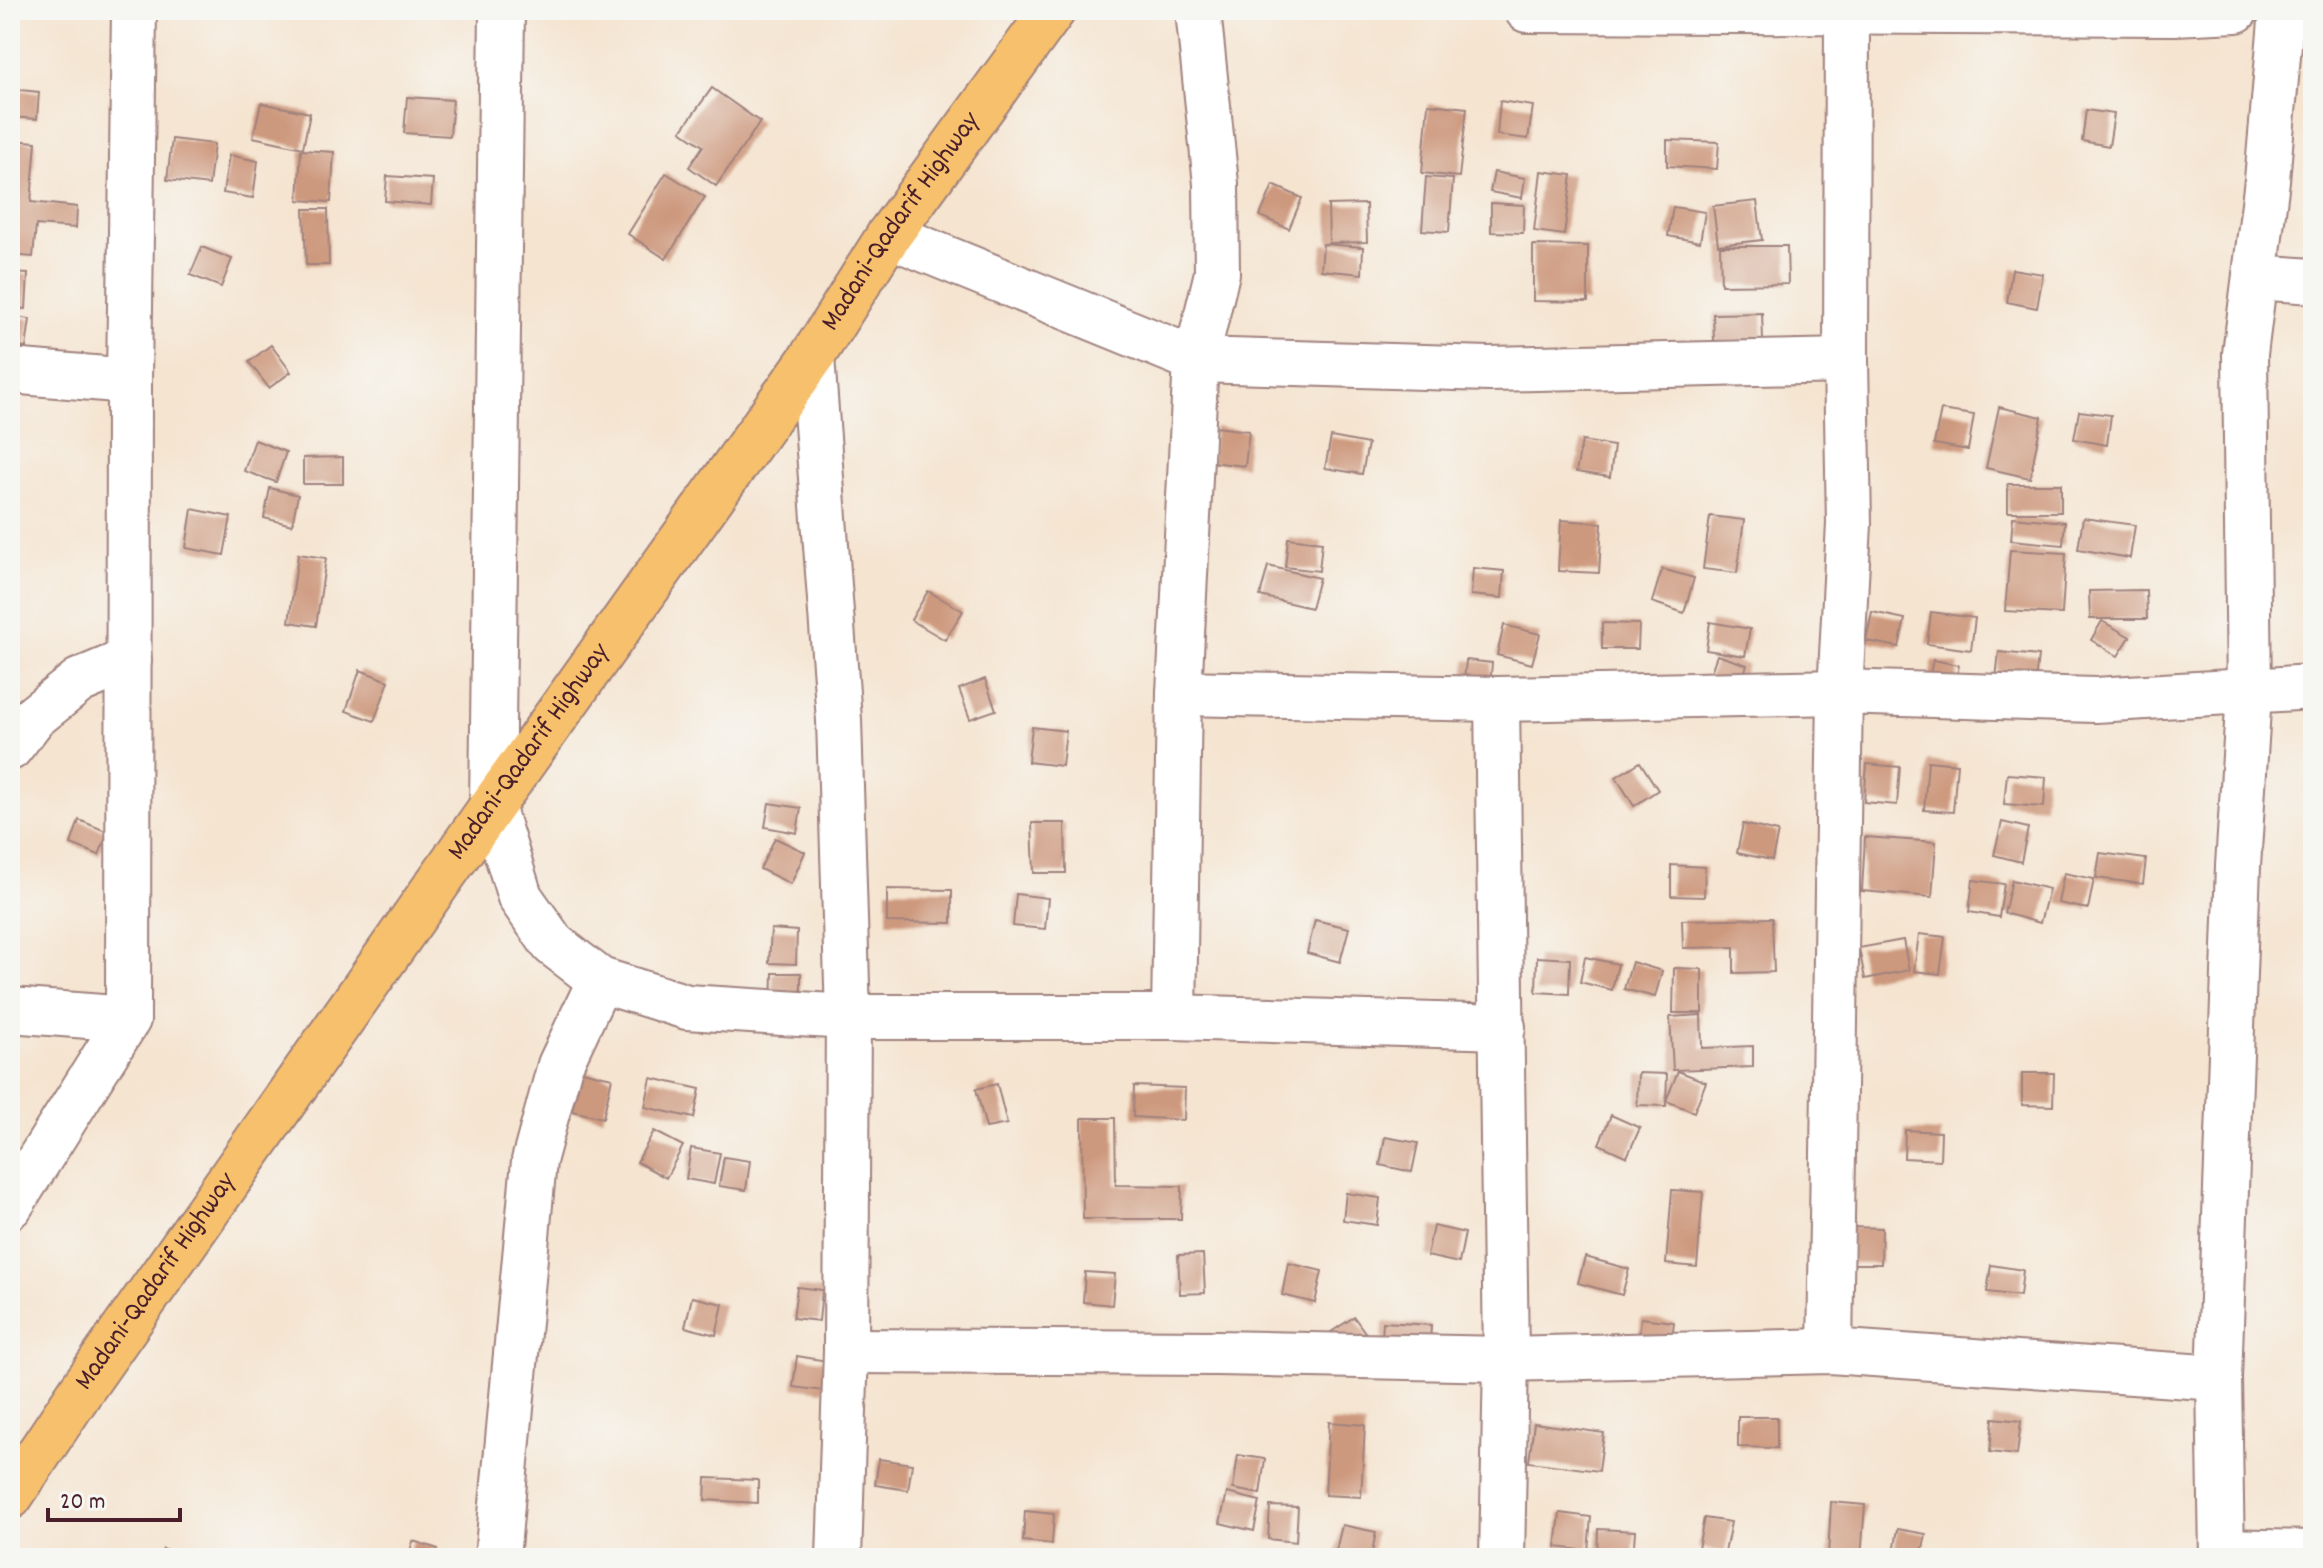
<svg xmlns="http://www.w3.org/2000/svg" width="2323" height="1568" viewBox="0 0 2323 1568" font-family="Dekko,sans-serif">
<rect width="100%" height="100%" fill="#f6f6f2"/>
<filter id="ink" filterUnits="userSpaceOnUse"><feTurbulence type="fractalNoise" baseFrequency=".0125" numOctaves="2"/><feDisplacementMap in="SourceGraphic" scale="16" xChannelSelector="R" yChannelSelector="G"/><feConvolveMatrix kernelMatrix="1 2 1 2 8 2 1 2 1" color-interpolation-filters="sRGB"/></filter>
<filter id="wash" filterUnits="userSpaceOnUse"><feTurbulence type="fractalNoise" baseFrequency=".006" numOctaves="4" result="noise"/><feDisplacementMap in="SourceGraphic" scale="32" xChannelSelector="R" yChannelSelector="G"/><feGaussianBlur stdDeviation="1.8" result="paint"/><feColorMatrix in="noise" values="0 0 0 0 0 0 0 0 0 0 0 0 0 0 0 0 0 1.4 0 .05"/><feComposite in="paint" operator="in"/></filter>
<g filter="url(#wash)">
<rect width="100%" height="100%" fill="#f5e4d0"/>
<g id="blocks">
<g fill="#cd997e">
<polygon points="712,88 760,122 716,186 689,167 703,146 681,131"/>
<polygon points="10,89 39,92 37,119 10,117"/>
<polygon points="407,97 453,100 450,136 404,133"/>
<polygon points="1500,101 1533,106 1528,139 1497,135"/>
<polygon points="261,103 310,113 303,148 253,137"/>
<polygon points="1428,104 1467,108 1459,177 1422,173"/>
<polygon points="2086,110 2114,114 2109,146 2082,141"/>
<polygon points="172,139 214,144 209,185 167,180"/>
<polygon points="10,140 36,142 31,202 77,207 76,228 36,225 33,257 10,255"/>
<polygon points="1667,140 1719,142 1717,169 1667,166"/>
<polygon points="301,150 334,152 331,202 298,200"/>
<polygon points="229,155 258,161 253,198 223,193"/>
<polygon points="1541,171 1572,175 1564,235 1534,231"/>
<polygon points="1494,172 1525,178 1522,198 1490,192"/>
<polygon points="666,173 705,197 666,259 628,234"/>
<polygon points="387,176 433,179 431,205 385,201"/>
<polygon points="1426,177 1453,179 1449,232 1422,230"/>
<polygon points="1273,185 1302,198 1289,229 1260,216"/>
<polygon points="1757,201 1762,240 1718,245 1713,206"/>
<polygon points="1491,203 1524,205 1523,233 1491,232"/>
<polygon points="1366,204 1367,242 1329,243 1328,205"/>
<polygon points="1673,207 1705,212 1700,242 1668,236"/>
<polygon points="304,209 328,209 329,265 306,265"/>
<polygon points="1323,244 1363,247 1362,274 1321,270"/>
<polygon points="1533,245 1588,246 1588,302 1533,301"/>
<polygon points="1720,246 1787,246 1788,284 1721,285"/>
<polygon points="202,247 232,259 221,287 190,275"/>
<polygon points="2012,269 2043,274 2037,308 2007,302"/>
<polygon points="10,273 28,274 26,309 10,308"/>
<polygon points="1762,313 1763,340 1714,342 1713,314"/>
<polygon points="10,316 30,319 26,348 10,346"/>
<polygon points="271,345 291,372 269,388 249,362"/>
<polygon points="1999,407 2042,417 2030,478 1986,468"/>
<polygon points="1941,410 1974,415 1968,450 1934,444"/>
<polygon points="2079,411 2111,415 2107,445 2074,439"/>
<polygon points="1215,427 1249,431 1245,466 1211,462"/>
<polygon points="1331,437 1368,444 1362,474 1325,468"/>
<polygon points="255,440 286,452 276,482 244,471"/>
<polygon points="1582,441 1614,446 1610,477 1576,472"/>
<polygon points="343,457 343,484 303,484 303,458"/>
<rect x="2008" y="484" width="53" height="28"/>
<polygon points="270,488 298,495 292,525 264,518"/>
<polygon points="192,509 231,517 224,555 186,548"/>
<polygon points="1710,516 1744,520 1737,573 1703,569"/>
<polygon points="2013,517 2065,522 2063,545 2011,540"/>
<polygon points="2083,518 2135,525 2130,558 2078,549"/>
<polygon points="1561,520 1602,523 1599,573 1558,571"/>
<polygon points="1288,538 1322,542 1319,571 1285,567"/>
<polygon points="2010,550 2066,553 2062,614 2005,611"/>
<polygon points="298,554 326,558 316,626 289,622"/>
<polygon points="1268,566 1319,578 1311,608 1260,596"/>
<polygon points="1473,568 1504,571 1502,598 1471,595"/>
<polygon points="1662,569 1694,578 1684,613 1652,602"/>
<polygon points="2146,590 2147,619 2090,619 2089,591"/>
<polygon points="928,591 963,611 945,640 911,620"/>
<polygon points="1872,612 1905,619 1899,647 1866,641"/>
<polygon points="1931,612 1975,618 1971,650 1927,644"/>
<polygon points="2102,621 2130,637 2118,656 2091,640"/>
<polygon points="1710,622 1750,629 1745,656 1706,650"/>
<polygon points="1602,623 1639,624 1638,649 1602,649"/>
<polygon points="1504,625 1540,634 1532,664 1497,655"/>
<polygon points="1999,652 2038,656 2034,691 1995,687"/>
<polygon points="1717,655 1747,665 1731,711 1701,700"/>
<polygon points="1466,660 1492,663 1489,696 1463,693"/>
<polygon points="1933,660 1959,665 1951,707 1924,701"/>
<polygon points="360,670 389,681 374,721 346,711"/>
<polygon points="985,679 996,710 970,719 959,689"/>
<polygon points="1032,727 1066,731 1062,766 1028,762"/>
<polygon points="1928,761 1957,764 1953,812 1924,810"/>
<polygon points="1640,762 1658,790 1634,806 1616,777"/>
<polygon points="1867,764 1900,767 1897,805 1864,802"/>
<polygon points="2007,774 2046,777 2044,807 2004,804"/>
<polygon points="769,803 801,808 797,833 765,827"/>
<polygon points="79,820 108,832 99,855 71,844"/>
<polygon points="2002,822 2028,828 2021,862 1994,855"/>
<polygon points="1032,823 1065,823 1066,873 1034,873"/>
<polygon points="1743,824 1778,832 1772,860 1737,853"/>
<polygon points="1865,837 1936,842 1932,897 1862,891"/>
<polygon points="775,838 805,852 791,884 760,869"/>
<polygon points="2100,853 2146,859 2143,884 2096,878"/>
<polygon points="1671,865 1705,867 1704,897 1671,896"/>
<polygon points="2064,873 2094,879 2088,909 2058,903"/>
<polygon points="1973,880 2004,884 1999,917 1969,912"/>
<polygon points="2012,880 2049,889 2040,923 2004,913"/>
<polygon points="887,889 952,890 952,923 887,922"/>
<polygon points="1016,894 1048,898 1045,929 1013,926"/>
<polygon points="1772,918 1774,972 1734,973 1734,947 1683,948 1682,920"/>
<polygon points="1315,920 1349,928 1340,962 1307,953"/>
<polygon points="771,929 797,931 796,964 769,963"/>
<polygon points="1919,934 1945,937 1940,974 1914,971"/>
<polygon points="1903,940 1909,970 1865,979 1859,948"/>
<polygon points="1537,957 1570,959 1569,994 1536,992"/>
<polygon points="1585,957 1618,964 1612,990 1580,982"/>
<polygon points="1632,962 1662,971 1655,997 1624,989"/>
<polygon points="1674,968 1702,969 1702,1013 1673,1013"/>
<polygon points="773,973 801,973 801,1007 772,1006"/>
<polygon points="1701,1015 1702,1048 1753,1046 1753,1067 1673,1070 1670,1017"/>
<polygon points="582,1071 612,1078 603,1118 572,1111"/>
<polygon points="1678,1071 1706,1082 1694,1112 1666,1101"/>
<polygon points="1638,1073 1667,1074 1666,1106 1637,1105"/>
<polygon points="2022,1073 2054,1073 2053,1106 2022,1105"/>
<polygon points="651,1078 700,1089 694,1118 645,1107"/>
<polygon points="997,1084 1007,1124 986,1128 976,1089"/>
<polygon points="1134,1086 1185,1088 1184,1120 1133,1117"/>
<polygon points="1611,1115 1640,1128 1627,1157 1599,1144"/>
<polygon points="1082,1118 1115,1118 1116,1185 1182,1186 1181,1219 1083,1219"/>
<polygon points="1905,1130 1941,1132 1940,1160 1904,1158"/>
<polygon points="654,1131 683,1146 666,1178 637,1162"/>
<polygon points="1385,1137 1418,1143 1412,1172 1380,1165"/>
<polygon points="691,1148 720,1153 714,1184 686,1179"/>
<polygon points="724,1157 750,1161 746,1190 719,1186"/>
<polygon points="1672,1190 1703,1192 1697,1267 1666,1264"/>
<polygon points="1346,1193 1380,1198 1377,1225 1343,1220"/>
<polygon points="1433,1226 1465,1233 1459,1263 1427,1256"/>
<polygon points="1850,1227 1882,1228 1881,1264 1849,1264"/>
<polygon points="1203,1254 1205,1293 1180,1294 1178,1255"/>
<polygon points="1585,1257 1629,1269 1622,1295 1578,1283"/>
<polygon points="1288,1263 1322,1271 1315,1303 1282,1295"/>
<polygon points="1991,1265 2023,1270 2020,1296 1987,1292"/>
<polygon points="1085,1272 1115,1274 1112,1305 1083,1302"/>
<polygon points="797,1287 822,1290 819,1321 793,1318"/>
<polygon points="692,1297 723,1304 716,1335 685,1327"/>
<polygon points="1354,1317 1372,1342 1347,1358 1331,1332"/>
<polygon points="1641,1318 1674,1322 1670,1357 1637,1353"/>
<polygon points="1383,1322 1431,1325 1429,1360 1381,1357"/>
<polygon points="797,1356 827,1361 823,1391 793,1387"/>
<polygon points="1738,1417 1777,1417 1777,1448 1738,1447"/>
<polygon points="1993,1418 2021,1421 2017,1455 1990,1452"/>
<polygon points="1329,1422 1365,1425 1361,1497 1325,1495"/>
<polygon points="1534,1423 1604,1433 1599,1471 1529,1462"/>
<polygon points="1238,1455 1265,1459 1260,1494 1233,1489"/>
<polygon points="879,1459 912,1464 908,1490 875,1485"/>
<polygon points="706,1478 758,1480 758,1503 705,1500"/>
<polygon points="1227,1493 1260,1501 1254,1531 1220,1523"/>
<polygon points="1831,1502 1865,1505 1861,1558 1828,1556"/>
<polygon points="1270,1506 1298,1507 1296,1542 1268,1539"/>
<polygon points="1025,1511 1054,1514 1052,1544 1023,1541"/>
<polygon points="1560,1513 1591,1517 1588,1551 1556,1547"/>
<polygon points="1704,1518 1731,1522 1725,1552 1698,1548"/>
<polygon points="1342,1525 1376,1532 1371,1558 1335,1555"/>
<polygon points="1598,1529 1635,1531 1633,1558 1597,1558"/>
<polygon points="1898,1529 1926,1534 1921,1558 1893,1558"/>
<polygon points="413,1541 438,1549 435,1558 408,1558"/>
<polygon points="163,1549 184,1558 159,1558"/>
<polygon points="1533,1551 1567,1556 1567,1558 1532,1558"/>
</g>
</g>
</g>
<g filter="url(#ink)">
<use href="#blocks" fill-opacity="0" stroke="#a0827e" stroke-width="2"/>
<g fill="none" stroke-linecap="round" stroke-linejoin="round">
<g stroke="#a0827e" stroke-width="48">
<g id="minor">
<polyline points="502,10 492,806 520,897 553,944 600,980 687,1007 848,1017 1174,1017 1503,1027"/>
<polyline points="1527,10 2174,13 2236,10"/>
<polyline points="889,235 1196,360 1489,369 1846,361"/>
<polyline points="2255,277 2313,281"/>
<polyline points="812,357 839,720 848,1017 846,1351 839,1558"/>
<polyline points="10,371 129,381"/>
<polyline points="1179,693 1497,699 1840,692 2095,700 2313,687"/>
<polyline points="1497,699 1506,1359 1502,1558"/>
<polyline points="10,748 34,717 79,681 129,660"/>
<polyline points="10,1010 128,1019"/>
<polyline points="1174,1017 1179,693 1196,360 1217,273 1216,184 1198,10"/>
<polyline points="10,1206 128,1019 129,381 134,10"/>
<polyline points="846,1351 1216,1353 1506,1359 1830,1351 2219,1378"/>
<polyline points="1830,1351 1840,692 1849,524 1846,361 1847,12"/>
<polyline points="2222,1551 2313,1553"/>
<polyline points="497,1558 534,1161 560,1065 600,980"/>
<polyline points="2222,1558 2219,1378 2238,866 2249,693 2245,354 2267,180 2282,10"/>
</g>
</g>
<g stroke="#a0827e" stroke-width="48">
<g id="highway">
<path id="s1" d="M10 1497 80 1392 492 806 812 357 889 235 1053 10"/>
</g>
</g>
<use href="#minor" stroke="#fff" stroke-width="44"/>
<use href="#highway" stroke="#f7c06c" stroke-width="44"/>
</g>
</g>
<g text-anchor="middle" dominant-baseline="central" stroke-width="8" stroke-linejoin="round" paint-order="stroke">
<g font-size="28" fill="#4a1f2b" stroke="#f6f6f2">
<text stroke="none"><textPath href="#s1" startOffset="1556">Madani-Qadarif Highway</textPath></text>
<text stroke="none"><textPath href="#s1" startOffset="908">Madani-Qadarif Highway</textPath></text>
<text stroke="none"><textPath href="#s1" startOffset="260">Madani-Qadarif Highway</textPath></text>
</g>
</g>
<rect width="2323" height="1568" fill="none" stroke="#f6f6f2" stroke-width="40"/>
<path d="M48 1508v12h132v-12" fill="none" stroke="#4a1f2b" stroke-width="4"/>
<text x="60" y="1508" font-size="24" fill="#4a1f2b" stroke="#f6f6f2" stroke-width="6" paint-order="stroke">20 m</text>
</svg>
